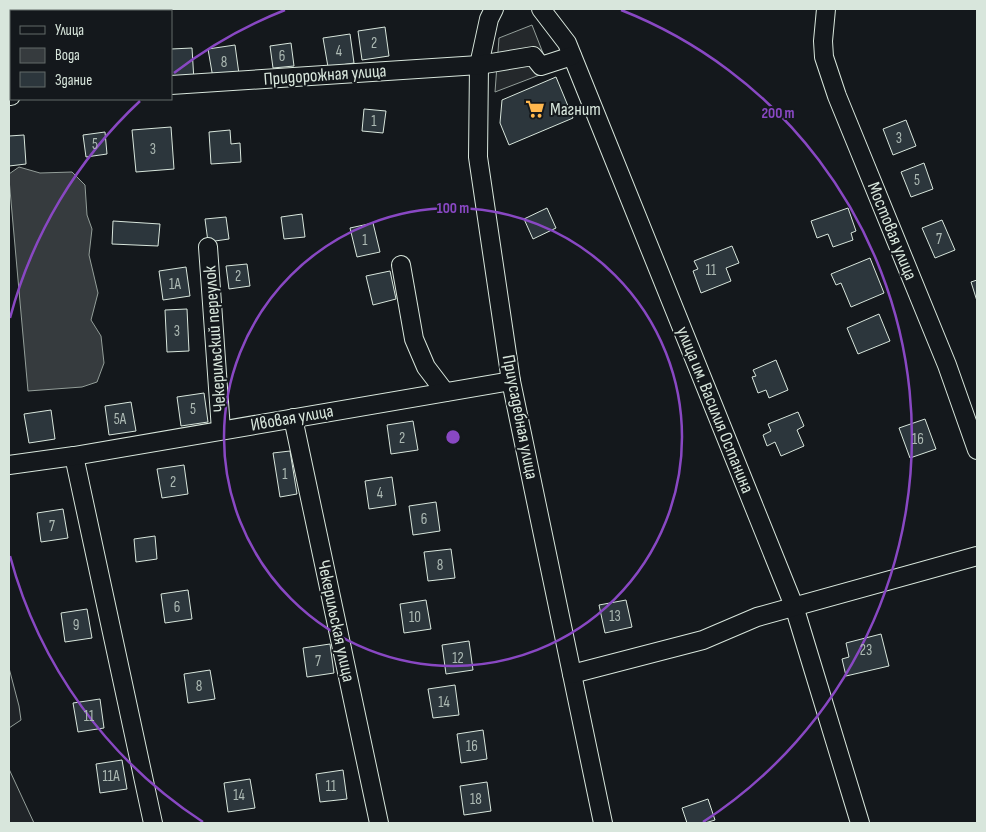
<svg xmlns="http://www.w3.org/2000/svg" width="986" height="832" viewBox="0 0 986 832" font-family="'Sofia Sans Condensed',sans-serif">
<rect width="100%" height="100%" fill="#14181c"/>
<g fill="#202428" stroke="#939e99">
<polygon points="9,668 19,706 21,720 9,728"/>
<polygon points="9,769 34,823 9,823"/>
</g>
<polygon fill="#24282b" stroke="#939e99" points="532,25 550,71 495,92 499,38"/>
<polygon fill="#363b3e" stroke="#939e99" points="19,167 40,173 72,172 85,185 87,215 92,229 89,255 98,293 91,320 101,336 104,363 97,382 82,387 28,391 9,179 9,174"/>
<g fill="#2c363c" stroke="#d8e6dc">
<polygon points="385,27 389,56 362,60 358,31"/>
<polygon points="350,34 354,63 328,67 323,38"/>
<polygon points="291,43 294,66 273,68 270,46"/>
<polygon points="235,45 239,74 213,78 208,49"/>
<polygon points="192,48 194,81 171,82 171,49"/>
<polygon points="556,77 573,118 509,145 500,123 502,100"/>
<polygon points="364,109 386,111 383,133 362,131"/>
<polygon points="906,120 916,146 893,155 883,129"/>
<polygon points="171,127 174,169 136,172 132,130"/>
<polygon points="230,130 231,144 240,143 241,162 211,164 209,132"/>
<polygon points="105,132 107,154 86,157 83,135"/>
<polygon points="24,135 26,164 9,166 9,136"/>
<polygon points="924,163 933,189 911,197 901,172"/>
<polygon points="547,208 556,228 533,239 524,219"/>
<polygon points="848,208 856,231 851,233 853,240 833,247 828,234 817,238 811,221"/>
<polygon points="302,214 305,237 284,239 281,217"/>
<polygon points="226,217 229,239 208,242 205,219"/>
<polygon points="942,220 955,250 935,258 922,228"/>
<polygon points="113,221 160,224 158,246 112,244"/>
<polygon points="373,223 380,252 357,257 350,228"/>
<polygon points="732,246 739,263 726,268 731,281 701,293 693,271 698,269 694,261"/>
<polygon points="870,258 884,293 851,307 841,283 836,285 831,274"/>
<polygon points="247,264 250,286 229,289 226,266"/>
<polygon points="186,267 190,296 163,300 159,271"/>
<polygon points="390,271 396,299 373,305 366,276"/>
<polygon points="977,280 977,301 971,282"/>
<polygon points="187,309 189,351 167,352 165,310"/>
<polygon points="879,314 890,341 858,354 847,328"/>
<polygon points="776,360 788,390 769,398 766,390 758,393 752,377 756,376 753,370"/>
<polygon points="204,393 208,422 181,426 177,397"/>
<polygon points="131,402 136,431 109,435 105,406"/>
<polygon points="51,410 55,439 29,443 24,414"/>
<polygon points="798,412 804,426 797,430 804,446 781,456 775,442 767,446 763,435 771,431 768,424"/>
<polygon points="925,419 936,449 910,458 899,428"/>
<polygon points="413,421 418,450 391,454 387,425"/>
<polygon points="290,451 297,494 280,497 273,453"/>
<polygon points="184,465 188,494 162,498 157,469"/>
<polygon points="392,477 396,505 369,509 365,481"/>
<polygon points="436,502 440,531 413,535 409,506"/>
<polygon points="63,509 68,538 41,542 37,513"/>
<polygon points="155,536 157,559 136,562 134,539"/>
<polygon points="451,549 455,578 428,581 424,552"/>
<polygon points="188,590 192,619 165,623 161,594"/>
<polygon points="426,600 431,629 404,633 400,604"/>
<polygon points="626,600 632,627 605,633 599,605"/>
<polygon points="87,609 92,638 65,642 61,613"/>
<polygon points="881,634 889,666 846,676 842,659 849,657 846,643"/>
<polygon points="469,641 473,670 446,674 442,645"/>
<polygon points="330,644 334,673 307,677 303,648"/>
<polygon points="210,670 215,699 188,703 184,674"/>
<polygon points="455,685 459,715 433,718 428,689"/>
<polygon points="100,699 104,728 78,732 73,703"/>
<polygon points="483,730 487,759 461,763 457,734"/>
<polygon points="122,760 127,789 100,793 96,764"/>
<polygon points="343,770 347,799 320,802 316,774"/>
<polygon points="250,779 255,808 228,812 224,783"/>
<polygon points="487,782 491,811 464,815 460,786"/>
<polygon points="708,799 715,820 705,823 687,823 682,808"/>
</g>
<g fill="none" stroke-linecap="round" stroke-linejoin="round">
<g stroke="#d8e6dc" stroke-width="20">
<g id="minor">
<polyline points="494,9 489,19 479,65 478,157 511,381 603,823"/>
<polyline points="541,9 567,43 794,606 860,823"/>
<polyline points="826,9 823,41 824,57 837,96 947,365 977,450"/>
<polyline points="171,85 479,65 533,56 541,66 572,56"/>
<polyline points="9,96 11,96"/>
<polyline points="208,247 221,430"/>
<polyline points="401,265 414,339 426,367 445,392"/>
<polyline points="293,418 379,823"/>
<polyline points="74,456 153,823"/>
<polyline points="9,465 74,456 511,381"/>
<polyline points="572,674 703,640 757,617 977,556"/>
</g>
</g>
<use href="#minor" stroke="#14181c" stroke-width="18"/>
</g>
<g fill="none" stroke="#8948c3" stroke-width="2.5">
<circle cx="453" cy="437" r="229"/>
<path d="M203 822A459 459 0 0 1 10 556M10 318A459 459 0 0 1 140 101M174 73A459 459 0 0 1 285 10M621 10A459 459 0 0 1 703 822"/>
</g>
<defs>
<g id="supermarket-bare" transform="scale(1.5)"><path d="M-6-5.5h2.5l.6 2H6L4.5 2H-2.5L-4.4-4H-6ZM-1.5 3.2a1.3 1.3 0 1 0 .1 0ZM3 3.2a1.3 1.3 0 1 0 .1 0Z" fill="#ffb74d" stroke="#14181c" stroke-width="2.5" paint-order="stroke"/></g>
</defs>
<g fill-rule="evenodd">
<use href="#supermarket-bare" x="535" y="109"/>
</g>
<g text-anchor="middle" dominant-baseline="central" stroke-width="4" stroke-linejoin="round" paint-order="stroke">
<g font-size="15" fill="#adbab4">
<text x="374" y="43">2</text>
<text x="339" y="51">4</text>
<text x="282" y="56">6</text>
<text x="224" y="62">8</text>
<text x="374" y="121">1</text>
<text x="899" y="138">3</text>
<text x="95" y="144">5</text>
<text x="153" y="149">3</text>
<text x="917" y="180">5</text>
<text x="939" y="239">7</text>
<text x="365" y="240">1</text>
<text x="711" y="270">11</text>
<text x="238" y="276">2</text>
<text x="175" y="284">1А</text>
<text x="177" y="331">3</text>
<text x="193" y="409">5</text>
<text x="120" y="419">5А</text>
<text x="402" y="438">2</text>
<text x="918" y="439">16</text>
<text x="285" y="474">1</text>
<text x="173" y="482">2</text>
<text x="380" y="493">4</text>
<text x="424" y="519">6</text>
<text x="52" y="526">7</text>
<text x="440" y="565">8</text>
<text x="177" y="607">6</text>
<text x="615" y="616">13</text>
<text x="415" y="617">10</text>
<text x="76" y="625">9</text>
<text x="866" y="650">23</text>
<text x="458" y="658">12</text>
<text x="318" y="661">7</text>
<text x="199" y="686">8</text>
<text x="444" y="702">14</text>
<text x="89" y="716">11</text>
<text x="472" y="746">16</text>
<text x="111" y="776">11А</text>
<text x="331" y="786">11</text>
<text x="239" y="795">14</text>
<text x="476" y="799">18</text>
</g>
<g font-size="18" fill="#d8e6dc" stroke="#14181c">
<text transform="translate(325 75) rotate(-4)">Придорожная улица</text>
<text transform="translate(892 231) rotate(68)">Мостовая улица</text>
<text transform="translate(215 339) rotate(-94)">Чекерильский переулок</text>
<text transform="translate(715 410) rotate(68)">улица им. Василия Останина</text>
<text transform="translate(520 417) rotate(79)">Приусадебная улица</text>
<text transform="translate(292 418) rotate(-10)">Ивовая улица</text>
<text transform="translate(336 621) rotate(78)">Чекерильская улица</text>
</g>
<g font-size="18" fill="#d8e6dc" stroke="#14181c" text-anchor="start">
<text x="550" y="109">Магнит</text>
</g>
</g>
<circle cx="453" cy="437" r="8" fill="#8948c3" stroke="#14181c" stroke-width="2.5"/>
<g font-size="15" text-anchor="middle" font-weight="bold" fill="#8948c3" stroke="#14181c" stroke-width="4" stroke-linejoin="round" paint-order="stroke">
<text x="778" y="118">200 m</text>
<text x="453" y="213">100 m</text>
</g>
<rect width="986" height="832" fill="none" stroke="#d8e6dc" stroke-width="20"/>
<rect x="10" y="10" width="162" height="90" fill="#14181c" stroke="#626a69"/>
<rect x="20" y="26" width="25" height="8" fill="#14181c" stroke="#626a69"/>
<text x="55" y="35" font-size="15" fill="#d8e6dc">Улица</text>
<rect x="20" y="48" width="25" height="15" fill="#363b3e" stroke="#626a69"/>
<text x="55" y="60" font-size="15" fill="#d8e6dc">Вода</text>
<rect x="20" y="72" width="25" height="15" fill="#2c363c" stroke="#626a69"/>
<text x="55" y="85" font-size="15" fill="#d8e6dc">Здание</text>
</svg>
